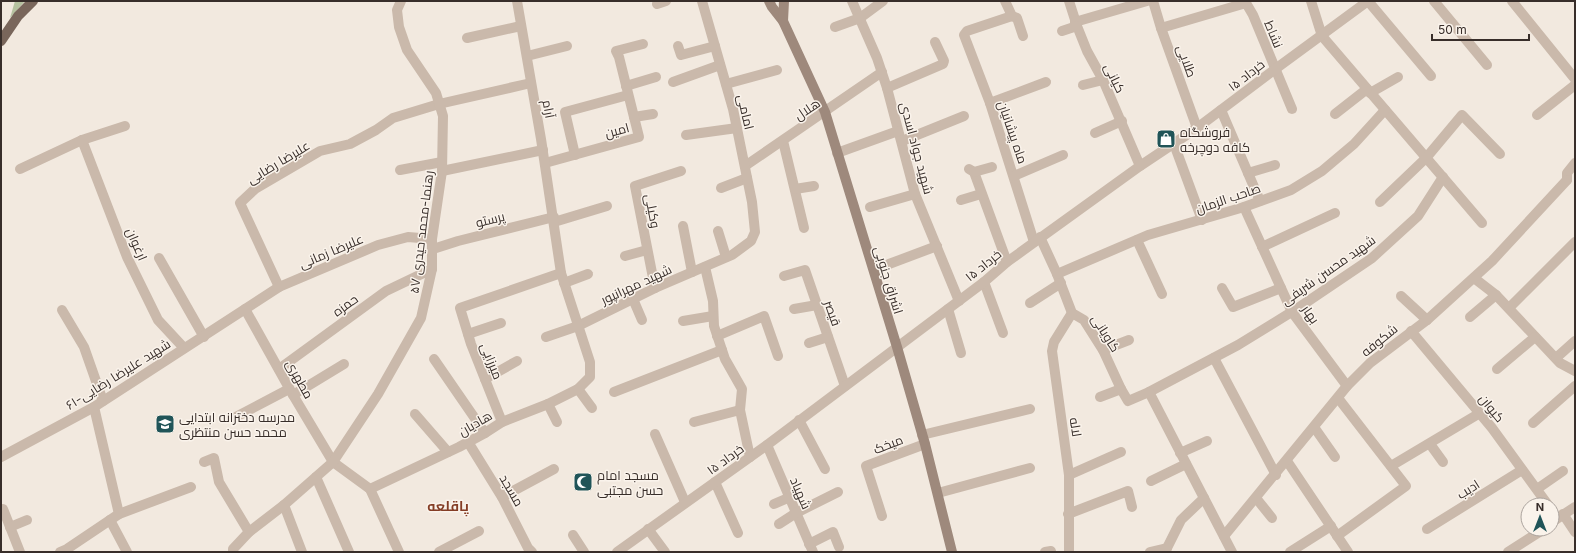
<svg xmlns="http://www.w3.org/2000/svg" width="1576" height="553" viewBox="0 0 1576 553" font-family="Inter,Cairo,sans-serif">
<rect width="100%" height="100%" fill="#f2e9df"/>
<polygon fill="#b5c19f" points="15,1 25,1 10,18"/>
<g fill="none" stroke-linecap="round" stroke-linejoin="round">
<g stroke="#cab9ab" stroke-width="10">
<polyline points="852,1 877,58 887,88 915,194 959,301"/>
<polyline points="1005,1 1012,16 1017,18 1023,36"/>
<polyline points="1069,1 1077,26 1087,51 1103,80 1140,166"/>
<polyline points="1153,1 1161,28 1197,128"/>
<polyline points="1311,1 1322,36 1482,223"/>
<polyline points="1368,1 1431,76"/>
<polyline points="1434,1 1487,65"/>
<polyline points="1512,1 1575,79"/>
<polyline points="657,4 666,1"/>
<polyline points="1012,16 967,31 964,35 990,103 1034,242"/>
<polyline points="1075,22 1147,1"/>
<polyline points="835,27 860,18 883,1"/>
<polyline points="1161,28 1246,3 1253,15 1292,109"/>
<polyline points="1062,31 1077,26"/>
<polyline points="467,38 521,26"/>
<polyline points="678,46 681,55 715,46"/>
<polyline points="527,56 567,46"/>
<polyline points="673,82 720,65"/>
<polyline points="726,84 777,70"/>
<polyline points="1083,85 1103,80"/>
<polyline points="626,86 656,77"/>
<polyline points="887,88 943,64 944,61 935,42"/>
<polyline points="1370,93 1398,77"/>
<polyline points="990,103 1046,82"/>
<polyline points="1221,110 1260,201"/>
<polyline points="1335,114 1367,89"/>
<polyline points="1537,115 1575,85"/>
<polyline points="634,117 653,114"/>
<polyline points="1095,133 1122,121"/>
<polyline points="686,135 737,128"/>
<polyline points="82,140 127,257 158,320 184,348"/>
<polyline points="783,141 804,228"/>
<polyline points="902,141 964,116"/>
<polyline points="1174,144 1202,220"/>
<polyline points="837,153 898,131"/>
<polyline points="575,155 565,112 628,95"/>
<polyline points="545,163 639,137 619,57 616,51 643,44"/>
<polyline points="745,166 882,72"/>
<polyline points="20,169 82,140 125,126"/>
<polyline points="969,169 974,172 1007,262"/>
<polyline points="400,170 442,162"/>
<polyline points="442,171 543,150"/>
<polyline points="974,172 992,167"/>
<polyline points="1248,173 1275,165"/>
<polyline points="1014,176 1063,155"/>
<polyline points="1567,180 1567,173 1575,163"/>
<polyline points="721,188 747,178"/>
<polyline points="795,189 814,186"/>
<polyline points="961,200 981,194"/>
<polyline points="1380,202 1426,158 1462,115 1500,154"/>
<polyline points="870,207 915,194"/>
<polyline points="1244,207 1292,312 1347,386"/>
<polyline points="554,222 607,206"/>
<polyline points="683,226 692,272"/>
<polyline points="718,231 726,257"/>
<polyline points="1040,237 1057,274 1072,313 1084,320 1103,350 1121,389 1128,401 1149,392 1238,345 1298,308 1372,258 1418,216 1443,177"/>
<polyline points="1137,240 1162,294"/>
<polyline points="1262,247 1335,213"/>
<polyline points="433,249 458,241 554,217"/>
<polyline points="625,256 647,250"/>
<polyline points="159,258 204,337"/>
<polyline points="889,264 937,246"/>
<polyline points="705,267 713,301 714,326 725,359 742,389 740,410 750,457"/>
<polyline points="1057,274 1148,235 1244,207 1291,190 1322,171 1354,144 1385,110"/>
<polyline points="784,276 805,270 845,386"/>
<polyline points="1474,278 1496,295 1560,363 1575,371"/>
<polyline points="984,282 1003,333"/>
<polyline points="564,283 588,274"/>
<polyline points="279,287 240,203 255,189 320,151 350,144 376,130 393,118 439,104 531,83"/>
<polyline points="655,288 635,186 681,171"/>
<polyline points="1222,288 1233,307 1281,288"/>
<polyline points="1401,296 1427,320"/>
<polyline points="633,299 642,320"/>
<polyline points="1030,303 1061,283"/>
<polyline points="1509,308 1575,242"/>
<polyline points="245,309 293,395 333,462 370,489 399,552"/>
<polyline points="794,309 817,305"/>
<polyline points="948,309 961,353"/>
<polyline points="62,310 84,347 103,401"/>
<polyline points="1470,317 1496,295"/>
<polyline points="683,321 713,316"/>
<polyline points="1411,331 1492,428 1548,505"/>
<polyline points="468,334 501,323"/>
<polyline points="717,336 764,316 778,356"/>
<polyline points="546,337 578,326 655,288 732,255 751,241 755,232 752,202 733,109 702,1"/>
<polyline points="809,343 828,337"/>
<polyline points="1103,350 1129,340"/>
<polyline points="1214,358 1276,475"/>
<polyline points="1556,358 1575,341"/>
<polyline points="434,359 485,433"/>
<polyline points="279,369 386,291 432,269"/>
<polyline points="1497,369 1535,337"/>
<polyline points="485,379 517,361"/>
<polyline points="578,389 592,408"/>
<polyline points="614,392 722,350"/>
<polyline points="1149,392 1232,552"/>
<polyline points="293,395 344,364"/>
<polyline points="1100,397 1121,389"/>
<polyline points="548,404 557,422"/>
<polyline points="94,407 119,514"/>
<polyline points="415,414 448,452"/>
<polyline points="234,418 289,389"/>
<polyline points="799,420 825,469"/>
<polyline points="502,422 471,344 460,308 561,273"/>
<polyline points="694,422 740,410"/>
<polyline points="1533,423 1575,386"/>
<polyline points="1314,427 1335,457"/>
<polyline points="655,434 685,502"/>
<polyline points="922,435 1030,409"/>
<polyline points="468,442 502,497 528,548 532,552"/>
<polyline points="1430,444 1443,462"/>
<polyline points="767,445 813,552"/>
<polyline points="1180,453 1207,441"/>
<polyline points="1,457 94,407 279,287 378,245 408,237 432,239"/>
<polyline points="1287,461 1348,552"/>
<polyline points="204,462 214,458 219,482 249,532"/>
<polyline points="1391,466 1480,413"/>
<polyline points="1069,475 1121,452"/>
<polyline points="316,477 349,552"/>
<polyline points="1151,481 1186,464"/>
<polyline points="715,482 738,533"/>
<polyline points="370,489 459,447 485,433 502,422 548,404 578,389 590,377 590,362 561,273 541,139 517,1"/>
<polyline points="1537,489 1563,471"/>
<polyline points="938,493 1030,468"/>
<polyline points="502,497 554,469"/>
<polyline points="1256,498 1272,518"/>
<polyline points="774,504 788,498"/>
<polyline points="284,505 302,552"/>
<polyline points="3,509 20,552"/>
<polyline points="1068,514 1128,491 1132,507"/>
<polyline points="1563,514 1575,532"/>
<polyline points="882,516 866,466 925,444"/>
<polyline points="110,520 127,552"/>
<polyline points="779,524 796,513 838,492"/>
<polyline points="10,527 27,520"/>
<polyline points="648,529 665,552"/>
<polyline points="1427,529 1522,470"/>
<polyline points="573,535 584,552"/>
<polyline points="1224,536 1347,386 1370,363 1427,320 1492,261 1567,180"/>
<polyline points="1337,536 1406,486 1338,398"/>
<polyline points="809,544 833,532 839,547"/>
<polyline points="60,552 67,549 119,514 191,487"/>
<polyline points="233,552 233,549 249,532 284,505 333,462 378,394 421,318 432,269 432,239 442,171 443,116 436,93 407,50 399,27 397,10 401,1"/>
<polyline points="439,552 479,531"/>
<polyline points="1045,552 1051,551"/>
<polyline points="1069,552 1069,475 1052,351 1054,342 1072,313"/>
<polyline points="1150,552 1167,548"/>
<polyline points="1165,552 1181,520 1204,498"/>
<polyline points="1290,552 1331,526"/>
</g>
<g stroke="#cab9ab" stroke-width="10">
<polyline points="1552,522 1575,507"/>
<polyline points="617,552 767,445 984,282 1007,262 1140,166 1197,128 1274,70 1368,1"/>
<polyline points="1508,552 1544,529"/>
</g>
<g stroke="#9e897c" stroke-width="10">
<polyline points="769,1 772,7 783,21 825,112 897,347 925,444 952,552"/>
<polyline points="783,21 784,1"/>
</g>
<polyline stroke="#79665b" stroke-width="10" points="1,41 18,16 33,1"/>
</g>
<defs>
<g id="shop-square" transform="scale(1)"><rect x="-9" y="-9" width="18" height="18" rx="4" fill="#205458" stroke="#faf3eb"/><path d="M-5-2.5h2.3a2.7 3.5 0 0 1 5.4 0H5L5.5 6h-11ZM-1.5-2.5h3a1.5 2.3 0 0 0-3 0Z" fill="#fff"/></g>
<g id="school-square" transform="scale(1)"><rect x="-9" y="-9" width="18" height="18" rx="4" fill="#205458" stroke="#faf3eb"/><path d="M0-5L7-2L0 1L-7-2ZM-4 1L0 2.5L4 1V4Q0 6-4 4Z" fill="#fff"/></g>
<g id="mosque-square" transform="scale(1)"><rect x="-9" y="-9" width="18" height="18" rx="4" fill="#205458" stroke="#faf3eb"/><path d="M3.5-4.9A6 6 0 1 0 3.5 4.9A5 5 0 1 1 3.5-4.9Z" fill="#fff"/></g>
</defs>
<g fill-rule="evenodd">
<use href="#shop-square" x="1166" y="139"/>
<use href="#school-square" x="165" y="424"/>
<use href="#mosque-square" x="583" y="482"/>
</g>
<g text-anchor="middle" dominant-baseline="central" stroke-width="3" stroke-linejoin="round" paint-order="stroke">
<g font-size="13" fill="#382e2a" stroke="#faf3eb">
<text transform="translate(1274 34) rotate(68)">نشاط</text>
<text transform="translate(1187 61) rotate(70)">طلایی</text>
<text transform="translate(1246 75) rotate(-38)">۱۵ خرداد</text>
<text transform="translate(1115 78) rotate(64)">کیانی</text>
<text transform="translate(549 109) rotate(80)">آرام</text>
<text transform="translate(807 109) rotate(-34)">هلال</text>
<text transform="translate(746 112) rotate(77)">امامی</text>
<text transform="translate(617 130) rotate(-15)">امین</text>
<text transform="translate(1013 132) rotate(71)">ماه پیشانیان</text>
<text transform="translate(917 148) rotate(75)">شهید جواد اسدی</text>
<text transform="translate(278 162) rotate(-31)">علیرضا رضایی</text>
<text transform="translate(1228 198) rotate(-19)">صاحب الزمان</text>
<text transform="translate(653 211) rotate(79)">وکیلی</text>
<text transform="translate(490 219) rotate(-14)">پرستو</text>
<text transform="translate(421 232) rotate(-83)">۵۷ رهنما-محمد حیدری</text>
<text transform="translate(137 244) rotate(67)">ارغوان</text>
<text transform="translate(331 251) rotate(-23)">علیرضا زمانی</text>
<text transform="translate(983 265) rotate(-39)">۱۵ خرداد</text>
<text transform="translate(1328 270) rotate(-35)">شهید محسن شریفی</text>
<text transform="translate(889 280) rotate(73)">اشراق جنوبی</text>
<text transform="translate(636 284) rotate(-25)">شهید مهرانپور</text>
<text transform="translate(345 305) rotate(-36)">حمزه</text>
<text transform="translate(833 313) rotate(71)">قیصر</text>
<text transform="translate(1311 314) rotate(55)">بهار</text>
<text transform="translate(1106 333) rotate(58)">کاویانی</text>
<text transform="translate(1379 340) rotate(-39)">شکوفه</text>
<text transform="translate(492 361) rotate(68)">میرزایی</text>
<text transform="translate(118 374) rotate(-32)">۶۱-شهید علیرضا رضایی</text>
<text transform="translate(300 379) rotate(61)">مطهری</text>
<text transform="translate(1492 408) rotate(51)">کیوان</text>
<text transform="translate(475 423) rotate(-30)">هادیان</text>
<text transform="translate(1076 427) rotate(81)">لاله</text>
<text transform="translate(888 444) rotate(-21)">میخک</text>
<text transform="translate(725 459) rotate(-36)">۱۵ خرداد</text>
<text transform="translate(1468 489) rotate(-32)">ادیب</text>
<text transform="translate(512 490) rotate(60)">مسجد</text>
<text transform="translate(801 493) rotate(66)">شهیاد</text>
</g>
<g font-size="13" fill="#382e2a" stroke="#faf3eb" text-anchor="start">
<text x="1180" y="132">فروشگاه<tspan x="1180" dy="15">کافه دوچرخه</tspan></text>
<text x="179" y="417">مدرسه دخترانه ابتدایی<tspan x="179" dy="15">محمد حسن منتظری</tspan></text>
<text x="597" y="475">مسجد امام<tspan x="597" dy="15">حسن مجتبی</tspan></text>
</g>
<g font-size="14" font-weight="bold" fill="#843d25" stroke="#faf3eb">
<text x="448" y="505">پاقلعه</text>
</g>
</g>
<rect width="1576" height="553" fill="none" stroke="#382e2a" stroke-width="4"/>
<g transform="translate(1540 517)"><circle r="19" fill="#faf3eb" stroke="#aca49e"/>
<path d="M0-3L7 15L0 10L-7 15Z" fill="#205458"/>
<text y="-6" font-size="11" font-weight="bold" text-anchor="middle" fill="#382e2a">N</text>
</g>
<path d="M1432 34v6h97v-6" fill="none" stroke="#382e2a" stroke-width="2"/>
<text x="1438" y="34" font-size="12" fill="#382e2a" stroke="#faf3eb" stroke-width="3" paint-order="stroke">50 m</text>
</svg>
